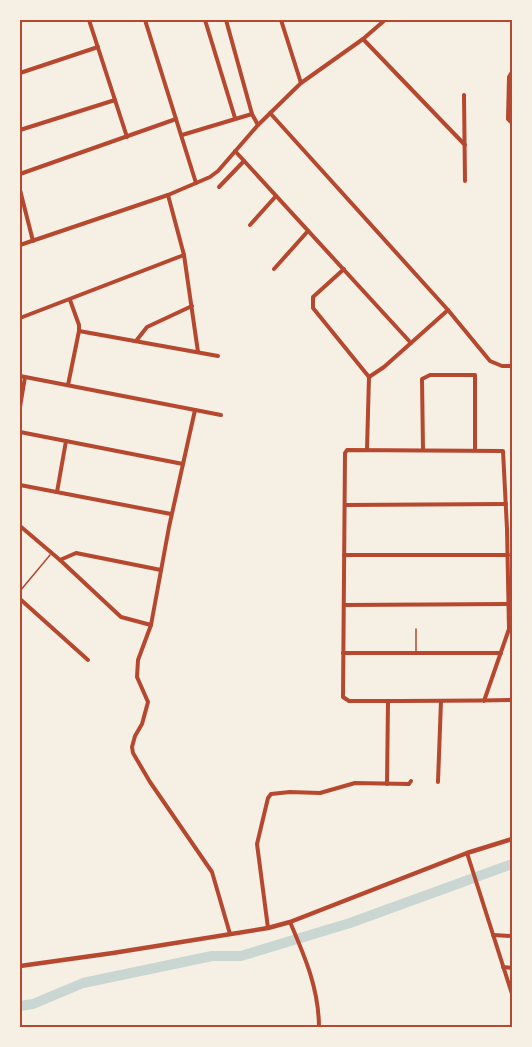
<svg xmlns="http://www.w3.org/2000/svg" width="532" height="1047" viewBox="0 0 532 1047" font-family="Jost,sans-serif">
<rect width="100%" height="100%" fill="#f6efe4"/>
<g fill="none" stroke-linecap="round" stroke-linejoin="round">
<polyline stroke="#c9d6d2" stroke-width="10" points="20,1006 33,1004 83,983 212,956 241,956 350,923 512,864"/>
<g stroke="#b5482f" stroke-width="1.5">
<polyline points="20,591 50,555"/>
<polyline points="416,653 416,629"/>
</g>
<g stroke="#b5482f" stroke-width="4">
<polyline points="89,20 127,137"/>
<polyline points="145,20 196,183"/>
<polyline points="205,20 235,118"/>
<polyline points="226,20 252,114 258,125"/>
<polyline points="281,20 301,83"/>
<polyline points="363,39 465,145"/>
<polyline points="512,72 509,77 508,119 512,123"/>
<polyline points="20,73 98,47"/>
<polyline points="464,95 465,181"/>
<polyline points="270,113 448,310 490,361 502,366 512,366"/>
<polyline points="20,130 115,100"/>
<polyline points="182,135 252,114"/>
<polyline points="235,151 411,343"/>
<polyline points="20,174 176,119"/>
<polyline points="219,187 244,161"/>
<polyline points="20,190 33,241"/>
<polyline points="168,195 184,255 198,352"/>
<polyline points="250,225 276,196"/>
<polyline points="20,245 168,195 210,177 218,171 258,125 301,83 363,39 385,20"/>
<polyline points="274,269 308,231"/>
<polyline points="344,269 313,297 313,308 369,377"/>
<polyline points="20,318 184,255"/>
<polyline points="79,331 218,356"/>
<polyline points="136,341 147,327 192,306"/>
<polyline points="20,376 221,415"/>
<polyline points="369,377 384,367 448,310"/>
<polyline points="68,385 79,331 79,325 70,300"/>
<polyline points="20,407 25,377"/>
<polyline points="195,410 169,527 151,625 138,660 137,677 148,702 142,724 135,736 132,747 133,753 150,782 212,872 230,934"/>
<polyline points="20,432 183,464"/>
<polyline points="367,449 369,377"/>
<polyline points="423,449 422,379 430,375 475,375 475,449"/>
<polyline points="20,485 171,514"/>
<polyline points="57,492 66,441"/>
<polyline points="345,505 506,504"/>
<polyline points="20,526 60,560 76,553 161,570"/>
<polyline points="344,555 508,555"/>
<polyline points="60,560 121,617 151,625"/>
<polyline points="20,599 88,660"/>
<polyline points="345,605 508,604"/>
<polyline points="343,653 501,653"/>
<path d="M484 701 509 629 507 529 503 451 347 450 345 453 343 697 349 701C403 701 458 701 512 700"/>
<polyline points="438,782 441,701"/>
<polyline points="387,784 388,701"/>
<polyline points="467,853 512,994"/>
<path d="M290 922C305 957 319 989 319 1028"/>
<polyline points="268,928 257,844 268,798 271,794 290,792 320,793 355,783 409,784 411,781"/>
<polyline points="493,935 512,936"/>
<polyline points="503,967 512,968"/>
</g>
<polyline stroke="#b5482f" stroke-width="4.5" points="20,966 113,953 268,928 290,922 467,853 512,839"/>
</g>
<rect width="532" height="1047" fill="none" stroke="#f6efe4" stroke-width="42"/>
<rect x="21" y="21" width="490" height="1005" fill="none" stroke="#b5482f" stroke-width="2"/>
</svg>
